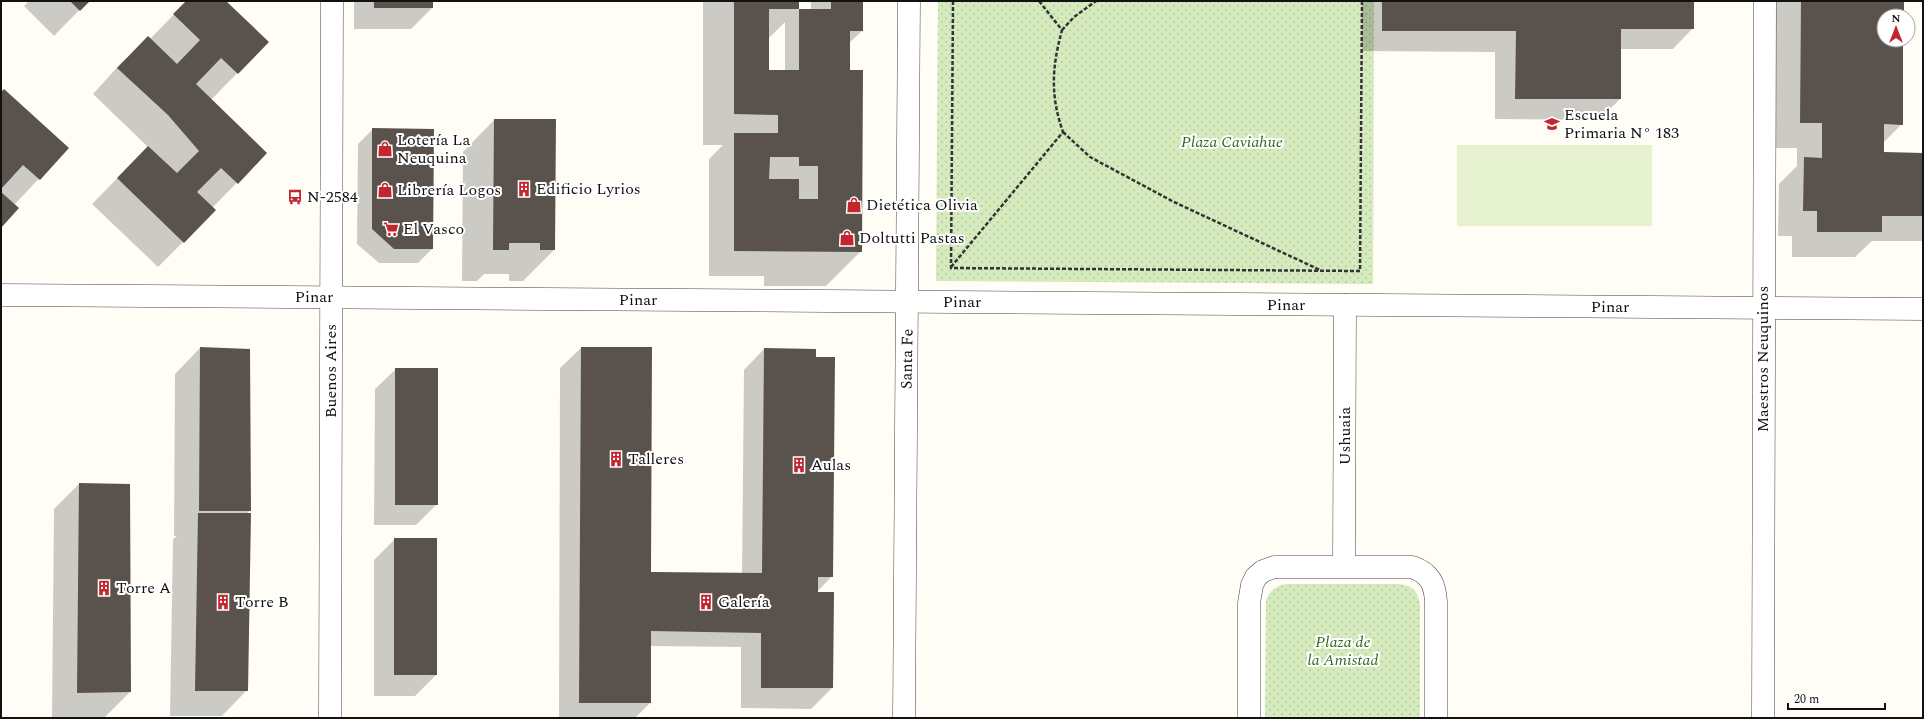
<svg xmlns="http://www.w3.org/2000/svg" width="1924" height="719" viewBox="0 0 1924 719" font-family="Spectral,serif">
<defs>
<pattern id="park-dots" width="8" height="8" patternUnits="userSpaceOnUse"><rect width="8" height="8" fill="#d5ebbd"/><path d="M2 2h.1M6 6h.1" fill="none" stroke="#b6c8a1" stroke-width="1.8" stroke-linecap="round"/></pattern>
</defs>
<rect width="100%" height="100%" fill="#fffdf5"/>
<g fill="url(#park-dots)">
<polygon points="938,1 1374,1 1373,284 936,281"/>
<path d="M1288 584H1398C1413 585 1419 592 1420 606V718H1265L1266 600C1270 590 1277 585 1288 584Z"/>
</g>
<rect fill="#e6f2cf" x="1457" y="145" width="195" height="81"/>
<g fill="#0003" fill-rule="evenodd">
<polygon points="29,1 88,1 54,36 24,6"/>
<polygon points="187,1 225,1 267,42 211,100 266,153 212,208 183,242 158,267 92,204 148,147 93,94 122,62 150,39"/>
<polygon points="354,1 432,1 432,8 411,29 354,29"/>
<path d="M703 1H798V10H811V1H862V31L849 43V71L861 251 826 286H764V276H709V159L723 145H703ZM785 22V71H768V39Z"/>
<polygon points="1365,1 1693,1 1693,28 1673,49 1620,49 1620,99 1599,120 1495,119 1495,52 1362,51 1362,4"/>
<polygon points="1776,1 1903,1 1903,16 1884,16 1884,40 1902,40 1902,124 1883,143 1883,153 1923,154 1923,241 1872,241 1855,257 1792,257 1792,236 1778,236 1779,184 1797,166 1797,148 1775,148"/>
<polygon points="1,93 68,148 14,205 1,226"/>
<polygon points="494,120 554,250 523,281 509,281 509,274 484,274 477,281 462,281 463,152"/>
<polygon points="373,129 432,249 418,263 379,263 357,244 358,144"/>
<polygon points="200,348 250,510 247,514 247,690 222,716 170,716 173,539 177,536 174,536 175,374"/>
<polygon points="581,348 650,574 742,574 744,370 764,349 815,358 832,576 817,592 832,688 811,709 741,708 741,647 650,646 650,703 635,718 559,718 560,368"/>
<polygon points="396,369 437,504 416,525 374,525 375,389"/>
<polygon points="79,484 130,692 105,717 52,718 54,509"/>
<polygon points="395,539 436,675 415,696 374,696 374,560"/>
</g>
<g fill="#5a524d" fill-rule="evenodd">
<polygon points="70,1 90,1 80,11"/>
<polygon points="186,1 226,1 269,42 238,74 221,58 196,84 267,153 238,184 221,168 197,192 216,210 184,243 117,178 148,146 177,173 199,151 168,115 117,68 148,36 177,64 200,40 173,14"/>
<rect x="374" y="1" width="59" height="7"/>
<path d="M734 1H799V9H831V1H863V31H850V70H863L862 252 734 251V133H778V115L734 114ZM769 9H799V70H769ZM770 157H799V166H818V199H799V179H769Z"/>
<polygon points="1382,1 1694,1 1694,29 1621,29 1621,99 1515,99 1516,31 1382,31"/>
<polygon points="1801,1 1904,1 1904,16 1884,16 1884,40 1903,40 1903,125 1884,124 1884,152 1923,153 1923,216 1882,216 1882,232 1817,232 1817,211 1803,211 1804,157 1822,158 1822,123 1800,123"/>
<polygon points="4,89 69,148 40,180 23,165 1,189 1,92"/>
<polygon points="494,119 556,119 555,250 540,250 540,243 509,243 509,250 493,250"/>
<polygon points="372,128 434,129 433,249 394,249 372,229"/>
<polygon points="1,192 19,208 1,228"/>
<polygon points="200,347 250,349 251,511 199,511"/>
<polygon points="581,347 652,347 651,572 762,573 764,348 816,349 816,357 835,357 833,577 818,577 818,592 834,592 833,688 761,688 761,633 651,631 651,703 579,703"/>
<rect x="395" y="368" width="43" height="137"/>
<polygon points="79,483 130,484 131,692 77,693"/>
<polygon points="198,513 251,513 248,691 195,691"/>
<rect x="394" y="538" width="43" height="137"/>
</g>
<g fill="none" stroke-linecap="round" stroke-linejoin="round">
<g stroke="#444" stroke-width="23">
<g id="minor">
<polyline points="1,295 1923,309"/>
<polyline points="1344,566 1345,305"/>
<polyline points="330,718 332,1"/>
<polyline points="904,718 909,1"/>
<path d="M1249 718V603L1252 585 1256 577 1263 571 1274 567H1412C1430 573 1435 584 1436 602V718"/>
<polyline points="1763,718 1765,1"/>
</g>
</g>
<g stroke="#333" stroke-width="2.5" stroke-dasharray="4 2" stroke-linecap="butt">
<polyline points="953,1 951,268 1360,271 1362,1"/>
<polyline points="1062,30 1074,17 1096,1"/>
<polyline points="1063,132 1090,157 1174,202 1320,270"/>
<path d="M951 267 1063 132C1050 95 1052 67 1062 30L1039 1"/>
</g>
<use href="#minor" stroke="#fff" stroke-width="22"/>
</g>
<defs>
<g id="school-bare" transform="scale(1.2)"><path d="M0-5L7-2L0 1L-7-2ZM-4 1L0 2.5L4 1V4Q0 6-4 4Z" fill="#c4262e" stroke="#fff" stroke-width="2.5" paint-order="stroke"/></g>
<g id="shop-bare" transform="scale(1.2)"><path d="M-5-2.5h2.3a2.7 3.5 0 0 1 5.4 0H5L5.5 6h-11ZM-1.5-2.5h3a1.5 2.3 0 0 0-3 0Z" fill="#c4262e" stroke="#fff" stroke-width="2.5" paint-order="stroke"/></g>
<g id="building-bare" transform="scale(1.2)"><path d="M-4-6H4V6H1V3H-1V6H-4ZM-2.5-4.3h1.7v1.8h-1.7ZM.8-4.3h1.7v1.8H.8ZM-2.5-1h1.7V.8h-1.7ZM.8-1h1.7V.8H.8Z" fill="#c4262e" stroke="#fff" stroke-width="2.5" paint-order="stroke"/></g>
<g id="bus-bare" transform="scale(1.2)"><path d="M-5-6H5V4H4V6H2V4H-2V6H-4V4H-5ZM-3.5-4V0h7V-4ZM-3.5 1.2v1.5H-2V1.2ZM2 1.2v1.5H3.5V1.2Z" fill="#c4262e" stroke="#fff" stroke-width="2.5" paint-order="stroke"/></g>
<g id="supermarket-bare" transform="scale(1.2)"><path d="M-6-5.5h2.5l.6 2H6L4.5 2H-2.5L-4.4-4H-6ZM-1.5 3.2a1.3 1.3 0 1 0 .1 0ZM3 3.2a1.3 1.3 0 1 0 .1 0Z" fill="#c4262e" stroke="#fff" stroke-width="2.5" paint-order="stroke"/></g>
</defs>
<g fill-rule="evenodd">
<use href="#school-bare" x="1552" y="124"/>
<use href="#shop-bare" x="385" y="149"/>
<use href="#building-bare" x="524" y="189"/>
<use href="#shop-bare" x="385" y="190"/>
<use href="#bus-bare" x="295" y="197"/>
<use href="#shop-bare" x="854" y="205"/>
<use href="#supermarket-bare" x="391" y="229"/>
<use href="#shop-bare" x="847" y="238"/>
<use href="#building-bare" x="616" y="459"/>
<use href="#building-bare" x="799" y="465"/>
<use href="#building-bare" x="104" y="588"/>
<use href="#building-bare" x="223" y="602"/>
<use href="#building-bare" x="706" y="602"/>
</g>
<g text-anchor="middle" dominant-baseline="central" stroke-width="4" stroke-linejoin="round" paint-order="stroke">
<g font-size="16" fill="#111" stroke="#fff" text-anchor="start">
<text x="1564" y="115">Escuela<tspan x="1564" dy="18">Primaria N° 183</tspan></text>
<text x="397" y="140">Lotería La<tspan x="397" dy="18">Neuquina</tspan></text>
<text x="536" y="189">Edificio Lyrios</text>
<text x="397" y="190">Librería Logos</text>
<text x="307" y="197">N-2584</text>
<text x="866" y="205">Dietética Olivia</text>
<text x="403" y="229">El Vasco</text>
<text x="859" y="238">Doltutti Pastas</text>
<text x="628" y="459">Talleres</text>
<text x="811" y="465">Aulas</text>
<text x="116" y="588">Torre A</text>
<text x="235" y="602">Torre B</text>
<text x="718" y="602">Galería</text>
</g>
<g font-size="16" font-style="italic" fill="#2f6b1f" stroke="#fff">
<text x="1232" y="142">Plaza Caviahue</text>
<text x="1343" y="642">Plaza de<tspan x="1343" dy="18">la Amistad</tspan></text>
</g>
<g font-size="16" fill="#111" stroke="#fff">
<text x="314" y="297">Pinar</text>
<text x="638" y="300">Pinar</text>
<text x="962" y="302">Pinar</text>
<text x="1286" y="305">Pinar</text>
<text x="1610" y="307">Pinar</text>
<text transform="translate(907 359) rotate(-89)">Santa Fe</text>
<text transform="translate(1763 359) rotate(-90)">Maestros Neuquinos</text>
<text transform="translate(331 371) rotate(-90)">Buenos Aires</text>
<text transform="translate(1345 436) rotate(-90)">Ushuaia</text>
</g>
</g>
<rect width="1924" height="719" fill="none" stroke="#111111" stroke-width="4"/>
<g transform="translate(1896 28)"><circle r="19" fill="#ffffff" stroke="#a0a0a0"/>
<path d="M0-3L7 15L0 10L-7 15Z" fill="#c4262e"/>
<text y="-6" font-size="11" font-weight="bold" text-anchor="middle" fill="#111111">N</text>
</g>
<path d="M1788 703v6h97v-6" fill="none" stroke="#111111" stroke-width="2"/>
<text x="1794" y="703" font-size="12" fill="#111111" stroke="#ffffff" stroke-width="3" paint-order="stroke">20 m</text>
</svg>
